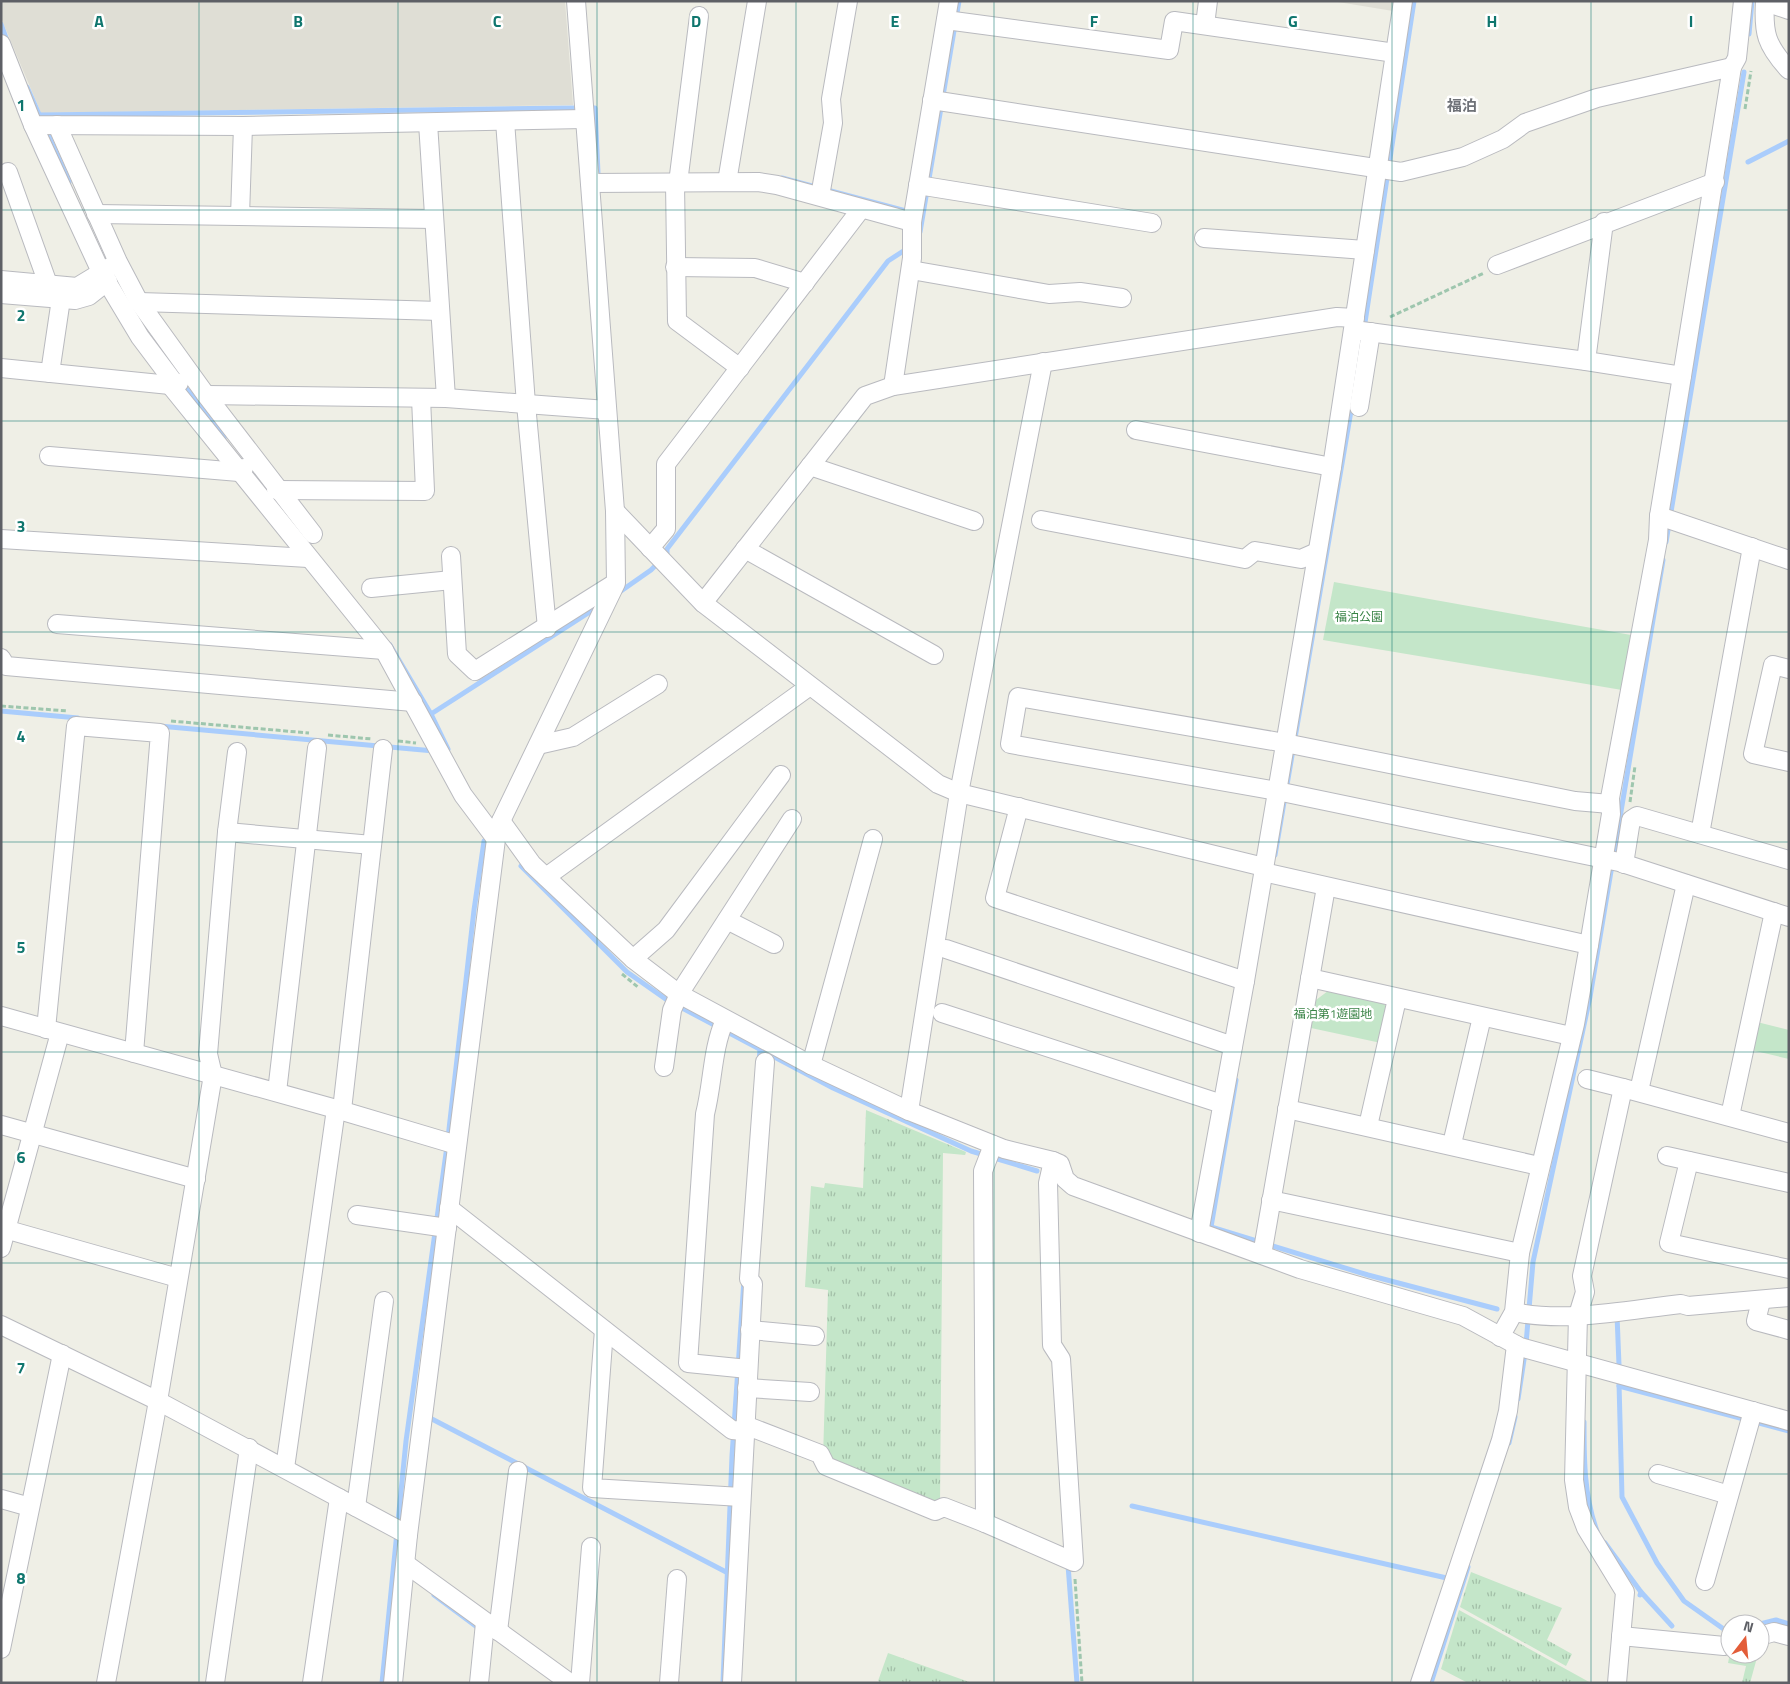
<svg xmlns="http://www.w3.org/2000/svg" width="1790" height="1684" viewBox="0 0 1790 1684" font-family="'Titillium Web','Noto Sans JP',sans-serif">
<defs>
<pattern id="grass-tufts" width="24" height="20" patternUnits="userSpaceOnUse" patternTransform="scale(1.25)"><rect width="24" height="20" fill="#c4e6c9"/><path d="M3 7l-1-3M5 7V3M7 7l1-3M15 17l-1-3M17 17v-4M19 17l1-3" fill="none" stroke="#a2bea7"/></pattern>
</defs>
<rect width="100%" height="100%" fill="#efefe6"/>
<g fill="#dfded5">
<polygon points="1,1 565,1 573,105 41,113 1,18"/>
<polygon points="1332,1 1395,1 1393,11"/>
</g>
<g fill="url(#grass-tufts)">
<polygon points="866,1110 966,1152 965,1155 943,1153 940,1506 823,1458 828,1290 805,1287 811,1186 824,1188 825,1183 863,1188"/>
<polygon points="1471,1572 1562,1608 1547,1640 1572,1654 1566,1666 1460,1607"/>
<polygon points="1459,1610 1591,1683 1468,1683 1441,1669"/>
<polygon points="888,1653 972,1683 882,1683 878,1681"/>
<polygon points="1730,1653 1758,1654 1750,1683 1742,1683 1746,1666 1728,1663"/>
</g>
<g fill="#c4e6c9">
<polygon points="1334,582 1631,635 1622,690 1323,640"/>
<polygon points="1328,991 1384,1004 1389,1009 1381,1043 1311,1028 1316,1000"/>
<polygon points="1757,1022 1789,1030 1789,1059 1751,1050"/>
</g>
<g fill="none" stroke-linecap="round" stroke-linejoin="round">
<g stroke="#aacdfc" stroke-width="5">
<polyline points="1,24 8,43"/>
<polyline points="1749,34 1752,1"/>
<polyline points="27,87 42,121"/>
<polyline points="591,108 595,108 598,173"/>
<polyline points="39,115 573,108"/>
<polyline points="45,128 69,182"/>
<polyline points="1748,162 1789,141"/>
<polyline points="782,178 906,211"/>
<polyline points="920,232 959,1"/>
<polyline points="1364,329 1414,1"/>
<polyline points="182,383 224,438"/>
<polyline points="1666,542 1744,72"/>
<polyline points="621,591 651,570 667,554 667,549 888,261 908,248"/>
<polyline points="390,645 431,714 448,749"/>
<polyline points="1,711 78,718"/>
<polyline points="431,714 596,608"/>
<polyline points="159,726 434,751"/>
<polyline points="1275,855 1352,405"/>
<polyline points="521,866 627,972 667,1000 833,1088 971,1151 1037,1171"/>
<polyline points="759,1062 760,1050"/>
<polyline points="1236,1080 1211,1227 1368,1275 1497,1309"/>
<polyline points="448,1138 474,910 484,841"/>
<polyline points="1617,1315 1619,1365"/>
<polyline points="1526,1344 1533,1262 1590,997 1663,560"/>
<polyline points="1619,1383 1622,1497 1657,1563 1684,1601 1725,1630 1730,1631"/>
<polyline points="1619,1386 1789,1431"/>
<polyline points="1518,1399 1525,1353"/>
<polyline points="430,1418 728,1573"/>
<path d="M1584 1422C1584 1459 1584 1496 1597 1531"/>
<polyline points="1509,1443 1515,1417"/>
<polyline points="1132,1506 1451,1579"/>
<polyline points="1605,1543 1641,1592 1640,1595"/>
<polyline points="1068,1565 1077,1683"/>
<polyline points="1641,1592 1672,1626"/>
<polyline points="434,1595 481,1630"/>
<polyline points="1760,1624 1776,1620 1789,1624"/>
<polyline points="382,1683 406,1441 447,1146"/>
<polyline points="723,1683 732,1456 744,1280"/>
<polyline points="1431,1683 1468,1567"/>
</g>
<g stroke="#b9babf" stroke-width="20">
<g id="minor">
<path d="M1765 1C1763 33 1766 45 1789 70"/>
<polyline points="1765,2 1789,10"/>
<polyline points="946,20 1169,50 1174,21 1395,53"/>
<polyline points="1205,25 1208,1"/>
<polyline points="1,44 33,125 243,126 584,119"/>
<polyline points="1732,67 1737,58 1743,1"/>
<polyline points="932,100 1401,172 1463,157 1503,139 1525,123 1597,98 1732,67 1682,376 1586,361 1354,330"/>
<polyline points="505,121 526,404 547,628"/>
<polyline points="428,123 446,398"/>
<polyline points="33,125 101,272 140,337 176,385"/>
<polyline points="57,125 118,262 139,302 206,395 313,534"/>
<polyline points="8,172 48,284"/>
<polyline points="727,182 757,1"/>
<polyline points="590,183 758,182 777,185 912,222"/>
<polyline points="675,183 677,321 740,368"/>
<polyline points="678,183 699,16"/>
<polyline points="918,185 1152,223"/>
<polyline points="820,196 833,123 831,99 848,1"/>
<polyline points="96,214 434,219"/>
<polyline points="240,216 243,126"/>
<polyline points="1204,238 1365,250"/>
<polyline points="1497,265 1715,182"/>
<polyline points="675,267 755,268 805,283"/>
<polyline points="911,270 1049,294 1080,292 1122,298"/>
<polyline points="1,280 77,287 110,267"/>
<polyline points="1,294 75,300 89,296 108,281"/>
<polyline points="139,302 440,311"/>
<polyline points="1586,361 1604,222"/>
<polyline points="1,368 170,385 179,383"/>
<polyline points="50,373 61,299"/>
<polyline points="170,385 384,650 463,795 496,839"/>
<polyline points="893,386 912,258 912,222 949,1"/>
<polyline points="206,395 446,398 607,410"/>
<polyline points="1359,407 1371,332"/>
<polyline points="1136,430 1332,467"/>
<polyline points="49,456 239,472 244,468"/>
<polyline points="810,466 974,521"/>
<polyline points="276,490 425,491 421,398"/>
<polyline points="615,511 703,603 938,784 959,793 1264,867"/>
<polyline points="1659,516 1789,560"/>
<polyline points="1041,520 1245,559 1255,551 1301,559 1317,552"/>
<polyline points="1,539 308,558"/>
<polyline points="650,548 666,529 666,464 861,209"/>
<polyline points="745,549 934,655"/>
<polyline points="451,556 457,654 475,671 615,583"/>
<polyline points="371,588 452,580"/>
<polyline points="703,603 865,396 893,386 1337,317 1355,318"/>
<polyline points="57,624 384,650"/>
<polyline points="1,658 6,666 413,702"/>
<polyline points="1789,669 1773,665 1753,754 1789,762"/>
<polyline points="538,745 573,737 658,684"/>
<polyline points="1610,804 1575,801 1285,743 1018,697 1010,744 1277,791 1619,862 1789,917"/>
<polyline points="1019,807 995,898 1245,981"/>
<polyline points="501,821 532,864 633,959 679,994 811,1065 909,1111 1004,1149 1053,1161 1060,1164 1065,1179 1073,1186 1300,1269 1463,1316 1520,1347 1789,1421"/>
<polyline points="227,832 372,845"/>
<polyline points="1700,834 1752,547"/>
<polyline points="1624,864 1631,820 1637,816 1789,860"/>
<polyline points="1263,872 1589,945 1575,1024 1520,1253 1514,1312 1500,1337"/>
<polyline points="546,877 810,686"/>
<polyline points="727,920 774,944"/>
<polyline points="1589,945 1611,814 1610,798 1658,540 1659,516 1682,376"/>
<polyline points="946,949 1233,1046"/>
<polyline points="633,959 666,930 781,775"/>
<polyline points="1310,978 1571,1036"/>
<polyline points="942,1013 1222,1104"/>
<polyline points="1,1016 336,1109 457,1145"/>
<path d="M725 1020C712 1048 713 1083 705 1114L688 1363 748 1369"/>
<polyline points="46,1029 76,726 160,733 134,1053"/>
<polyline points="811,1065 873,839"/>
<polyline points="664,1067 672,1010 679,994 792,819"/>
<polyline points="1587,1079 1623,1088"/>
<polyline points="1639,1091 1686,884"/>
<polyline points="277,1092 317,748"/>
<polyline points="1287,1109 1539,1166"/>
<polyline points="342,1110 383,749"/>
<polyline points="909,1111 959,793 1043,362"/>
<polyline points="1730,1116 1774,912"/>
<polyline points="1,1125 196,1179"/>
<polyline points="1368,1126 1397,999"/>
<polyline points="1452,1144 1482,1017"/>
<polyline points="993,1145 983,1171 985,1523 1074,1562 1061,1359 1052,1345 1048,1183 1053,1161"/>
<polyline points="1667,1156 1789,1183"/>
<polyline points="1689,1161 1669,1243 1789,1269"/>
<polyline points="1271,1200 1520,1253"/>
<polyline points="449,1208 732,1430 744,1431"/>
<polyline points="357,1215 447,1228"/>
<polyline points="1,1228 178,1278"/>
<polyline points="1199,1233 1245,981 1332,467 1403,1"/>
<polyline points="1,1248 60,1033"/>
<polyline points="1262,1255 1326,887"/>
<polyline points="1761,1301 1756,1321 1789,1330"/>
<path d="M1514 1312C1567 1323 1627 1310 1681 1304L1688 1306 1789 1297"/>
<polyline points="1,1325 158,1401 408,1535"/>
<polyline points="604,1330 592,1488 741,1497"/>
<polyline points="750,1330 815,1336"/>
<polyline points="747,1388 810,1392"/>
<polyline points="745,1425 820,1454 826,1466 935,1511 944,1507 985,1523"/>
<polyline points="285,1468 336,1109"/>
<polyline points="1658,1474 1729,1495"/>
<polyline points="1,1499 30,1507"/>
<polyline points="356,1507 384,1301"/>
<polyline points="406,1564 570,1683"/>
<polyline points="1705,1581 1753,1411"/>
<polyline points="498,1631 518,1471"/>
<polyline points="1621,1636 1724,1646 1730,1644"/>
<polyline points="1760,1636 1774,1632 1789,1636"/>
<polyline points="1,1649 62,1354"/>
<polyline points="106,1683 158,1401 213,1075 208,1054 227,832 237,752"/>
<polyline points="215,1683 249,1448"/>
<polyline points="312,1683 339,1498"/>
<polyline points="393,1683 408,1535 496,839 501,821 616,583 615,511 576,1"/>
<polyline points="479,1683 485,1623"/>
<polyline points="580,1683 591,1547"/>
<polyline points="669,1683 677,1579"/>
<polyline points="732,1683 753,1284 749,1279 765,1062"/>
<polyline points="1420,1683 1501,1440 1508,1411 1516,1345"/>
<polyline points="1617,1683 1625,1592 1586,1528 1578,1507 1574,1480 1578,1315 1585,1292 1582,1276 1623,1088 1789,1133"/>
</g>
</g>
<g stroke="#9ec6ae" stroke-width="3" stroke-dasharray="5 2.5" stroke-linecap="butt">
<polyline points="1745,109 1751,71"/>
<polyline points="1390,317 1484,273"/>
<polyline points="1,706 68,711"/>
<polyline points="171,721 309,733"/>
<polyline points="328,735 372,739"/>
<polyline points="398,741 416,743"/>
<polyline points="1630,802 1635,766"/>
<polyline points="622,974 639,988"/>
<polyline points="1075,1579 1082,1683"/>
</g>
<use href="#minor" stroke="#fff" stroke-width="18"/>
</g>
<path fill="none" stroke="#0f766e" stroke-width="1" stroke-opacity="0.55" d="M199 1V1683M398 1V1683M597 1V1683M796 1V1683M994 1V1683M1193 1V1683M1392 1V1683M1591 1V1683M1 210H1789M1 421H1789M1 632H1789M1 842H1789M1 1052H1789M1 1263H1789M1 1474H1789"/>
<g text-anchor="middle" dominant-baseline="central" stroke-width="5" stroke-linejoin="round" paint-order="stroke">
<g font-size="12" fill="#388345" stroke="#fff">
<text x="1359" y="616">福泊公園</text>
<text x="1333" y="1013">福泊第1遊園地</text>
</g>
<g font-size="15" font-weight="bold" fill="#6f7278" stroke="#fff">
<text x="1462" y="105">福泊</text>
</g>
</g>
<g font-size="16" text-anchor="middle" font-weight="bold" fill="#0f766e" stroke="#fff" stroke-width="5" stroke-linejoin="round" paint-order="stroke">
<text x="99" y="27">A</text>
<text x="298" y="27">B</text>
<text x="497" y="27">C</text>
<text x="696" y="27">D</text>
<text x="895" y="27">E</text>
<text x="1094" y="27">F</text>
<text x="1293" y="27">G</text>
<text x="1492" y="27">H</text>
<text x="1691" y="27">I</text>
<text x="21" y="111">1</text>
<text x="21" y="321">2</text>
<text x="21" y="532">3</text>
<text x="21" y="742">4</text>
<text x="21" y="953">5</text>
<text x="21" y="1163">6</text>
<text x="21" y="1374">7</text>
<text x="21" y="1584">8</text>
</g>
<rect width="1790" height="1684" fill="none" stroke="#5e6066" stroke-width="5"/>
<g transform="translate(1745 1639) rotate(16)"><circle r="24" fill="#ffffff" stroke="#bfbfc2"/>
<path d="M0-4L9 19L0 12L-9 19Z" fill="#e35d39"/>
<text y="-8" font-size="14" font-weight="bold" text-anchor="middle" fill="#5e6066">N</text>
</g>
</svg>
